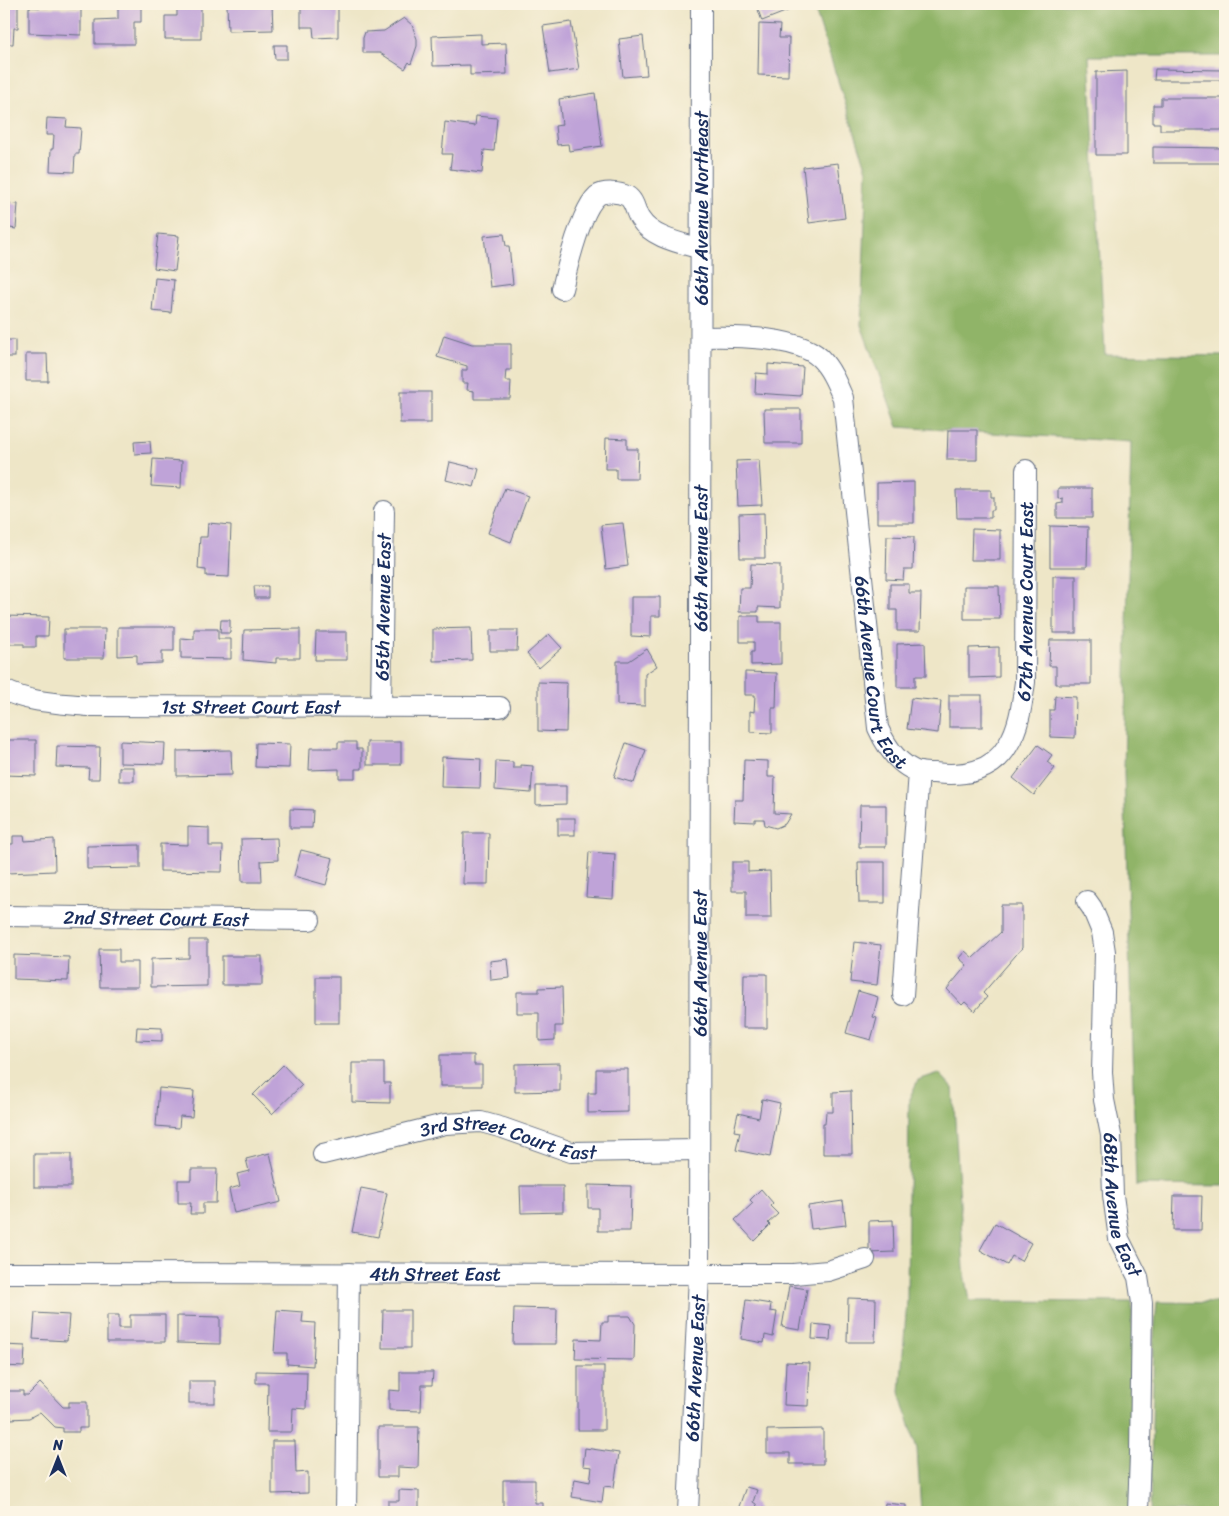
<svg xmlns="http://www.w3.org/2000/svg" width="1229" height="1516" viewBox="0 0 1229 1516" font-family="Sriracha,sans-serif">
<rect width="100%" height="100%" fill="#fcf5e5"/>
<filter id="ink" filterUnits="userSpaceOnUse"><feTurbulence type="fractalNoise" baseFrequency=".02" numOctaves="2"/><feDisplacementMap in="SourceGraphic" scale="10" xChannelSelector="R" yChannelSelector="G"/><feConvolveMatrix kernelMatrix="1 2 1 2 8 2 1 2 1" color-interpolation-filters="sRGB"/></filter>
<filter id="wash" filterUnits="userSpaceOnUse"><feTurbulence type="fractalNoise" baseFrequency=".0096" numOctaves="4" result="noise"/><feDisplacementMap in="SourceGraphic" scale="20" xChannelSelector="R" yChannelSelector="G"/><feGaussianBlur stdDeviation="1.12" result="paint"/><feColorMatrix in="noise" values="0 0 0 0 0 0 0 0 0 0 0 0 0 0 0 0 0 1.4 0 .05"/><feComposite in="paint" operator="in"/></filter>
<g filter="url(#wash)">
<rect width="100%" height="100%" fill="#eee6c7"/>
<g fill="#90b468" stroke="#567263">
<polygon points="813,4 1225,4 1225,56 1089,56 1105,354 1225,356 1225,1186 1136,1185 1124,772 1131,442 898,427 861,325 867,170"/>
<polygon points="939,1073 953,1088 964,1268 970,1301 1132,1302 1135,1451 1133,1512 921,1512 917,1449 900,1392 907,1301 909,1099 918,1080"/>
<polygon points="1157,1302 1225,1303 1225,1512 1150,1512 1154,1337"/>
</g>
<g id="blocks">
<g fill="#bfa3d8">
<polygon points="118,4 141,4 141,22 134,22 134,44 95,44 95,20 118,19"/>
<polygon points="272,4 273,30 228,31 227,5"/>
<polygon points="756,4 788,4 790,10 762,21"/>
<polygon points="4,5 18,5 18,28 14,28 13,44 7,44 7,52 4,52"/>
<polygon points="177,5 201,5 201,39 165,39 165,16 177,16"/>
<polygon points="338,6 338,37 314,38 313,27 301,27 301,7"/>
<polygon points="29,7 81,9 81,35 29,33"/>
<polygon points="404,18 412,25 417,39 417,46 411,64 409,62 405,69 380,53 363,53 363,38 365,32 384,31"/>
<polygon points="571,22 579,69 550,73 543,26"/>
<polygon points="759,24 780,25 779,38 789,38 788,76 758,75"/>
<polygon points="481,34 481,44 506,43 507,74 470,75 470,65 433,66 432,36"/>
<polygon points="643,36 647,75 623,77 619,39"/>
<polygon points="274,45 287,45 287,59 275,59"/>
<polygon points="1155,69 1225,70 1225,80 1154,80"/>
<polygon points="1127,71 1127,155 1096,155 1096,72"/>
<polygon points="595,93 602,146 569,151 568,144 557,145 555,126 562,125 559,99"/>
<polygon points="1161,98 1225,98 1225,130 1160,130 1160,123 1153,123 1153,105 1161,105"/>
<polygon points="476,116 497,118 494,151 484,150 482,173 450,169 452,154 442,154 445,122 475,126"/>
<polygon points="47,118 67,119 66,127 81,128 79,154 75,154 74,172 50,171 51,149 53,149 54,135 46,135"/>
<polygon points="1153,147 1225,148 1225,163 1153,163"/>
<polygon points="838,163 845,218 809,223 803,167"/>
<polygon points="6,203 18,204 16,229 4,227"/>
<polygon points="158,234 179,236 175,271 154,268"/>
<polygon points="504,234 506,246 509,246 513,284 490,287 484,236"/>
<polygon points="155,278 174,280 171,313 152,311"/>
<polygon points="444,335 472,344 511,344 511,370 506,370 505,381 511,381 510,399 474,399 474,391 467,390 468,383 462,383 462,370 467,370 467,366 437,357"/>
<rect x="4" y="340" width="11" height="17"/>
<polygon points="26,354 47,354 48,381 26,381"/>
<polygon points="768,364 803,367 801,396 755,393 756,373 768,374"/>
<rect x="400" y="392" width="31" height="31"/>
<polygon points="764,409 801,409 801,443 765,443"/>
<polygon points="948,430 977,430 977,460 947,460"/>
<polygon points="606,438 627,439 627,449 638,449 637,479 616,479 616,469 605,469"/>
<polygon points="150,441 151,453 135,454 134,442"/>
<polygon points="153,459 182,461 181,488 151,486"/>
<polygon points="759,460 762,505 738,506 736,461"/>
<polygon points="450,462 479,469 474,487 446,480"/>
<polygon points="914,482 914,523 877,523 877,483"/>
<polygon points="505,488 528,496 511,542 488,533"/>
<polygon points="1058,488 1092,488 1092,518 1057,518 1057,504 1063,503 1063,498 1058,499"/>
<polygon points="956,490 991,490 991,497 994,497 994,510 991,510 991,518 957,518"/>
<polygon points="764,513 765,558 740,558 739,514"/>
<polygon points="208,523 231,525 229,577 206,576 206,570 198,569 200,537 207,537"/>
<polygon points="623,523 628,566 606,569 601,525"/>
<polygon points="1050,526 1088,527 1087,567 1050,567"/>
<polygon points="972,529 1000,530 1000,560 971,560"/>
<polygon points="887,536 914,537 913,569 904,569 903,580 886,579"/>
<polygon points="751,564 780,565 780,608 758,607 758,612 739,612 740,588 750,588"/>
<rect x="1053" y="576" width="23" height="57"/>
<polygon points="890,584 909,584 909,593 921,593 920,631 897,631 897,610 890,610"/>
<polygon points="254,586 268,586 268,598 255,598"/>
<polygon points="964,586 999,586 1000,619 964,619"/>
<polygon points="631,597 660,597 660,616 651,616 651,637 631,636"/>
<polygon points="4,616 49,617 48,636 36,636 36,647 24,647 24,644 4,644"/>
<polygon points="740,616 759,616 759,622 781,622 781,664 751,665 751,652 754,652 754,642 740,642"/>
<polygon points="221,620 230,620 230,633 220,633"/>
<polygon points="118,627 174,627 174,651 162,651 162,663 137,664 137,655 118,656"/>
<polygon points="471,628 472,660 433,661 433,629"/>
<polygon points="64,629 105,629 104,658 64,658"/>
<polygon points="194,629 218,629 218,639 231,639 231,659 181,658 181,638 194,639"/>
<polygon points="300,629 300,658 276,658 276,663 243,660 244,630"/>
<polygon points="490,630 518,630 517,651 490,651"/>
<polygon points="316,632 347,632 347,660 315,660"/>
<polygon points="549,634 562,648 539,668 527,654"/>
<polygon points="1050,640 1091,640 1091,684 1056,684 1056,666 1049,666"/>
<polygon points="925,643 926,676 915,676 915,687 897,687 897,644"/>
<polygon points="999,647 999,677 969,678 969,648"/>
<polygon points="647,649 657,666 645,674 645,706 617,705 617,661 629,661"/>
<polygon points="745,672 777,673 776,708 772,708 772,733 750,732 750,711 754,712 755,695 745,695"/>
<polygon points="538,682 567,683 566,732 538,731"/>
<rect x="949" y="695" width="33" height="32"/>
<polygon points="1055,696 1076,697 1075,738 1050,737 1050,710 1054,710"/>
<polygon points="911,698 941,701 938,733 907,729"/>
<polygon points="4,740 36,740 36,776 4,775"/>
<polygon points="120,741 165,743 164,764 120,763"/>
<polygon points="338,742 356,742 356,749 362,749 362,769 355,769 355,778 339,778 339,769 309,770 310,748 338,748"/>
<rect x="367" y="742" width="34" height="23"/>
<polygon points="256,743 290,744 289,768 255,767"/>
<polygon points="626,743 646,750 634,783 614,777"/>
<polygon points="1038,745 1052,755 1047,762 1055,768 1034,795 1013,778"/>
<polygon points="57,746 100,747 99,779 88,779 89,768 56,767"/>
<polygon points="231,750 232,775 177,776 177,751"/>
<polygon points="442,757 481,759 480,788 441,787"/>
<polygon points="744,760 768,761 768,777 775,777 774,813 791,814 785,824 776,828 765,825 764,819 755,819 755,822 734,821 735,800 743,800"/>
<polygon points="496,761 513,762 513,768 521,768 521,765 533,766 531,793 495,790"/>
<rect x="119" y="767" width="15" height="14"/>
<polygon points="536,786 566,786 566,804 536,805"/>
<polygon points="860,805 886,805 886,847 859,847"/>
<polygon points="290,809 313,810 312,828 290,828"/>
<rect x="558" y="818" width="17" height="17"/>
<polygon points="188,827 209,828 209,846 223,846 222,872 160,871 160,844 188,845"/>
<polygon points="464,833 489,833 488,884 463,884"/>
<polygon points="13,836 24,836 25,841 54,839 55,871 7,873 5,844 13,844"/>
<polygon points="277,838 278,860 261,861 262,882 242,882 241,839"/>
<polygon points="140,845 140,868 87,869 87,846"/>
<polygon points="301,850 333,858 326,885 294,876"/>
<polygon points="589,852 615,854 613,899 586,897"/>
<polygon points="732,862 748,862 748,872 770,871 771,918 746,918 746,891 732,891"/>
<polygon points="858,862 885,862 885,903 859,903"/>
<polygon points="1001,905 1022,905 1022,948 983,993 987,997 975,1011 965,1002 962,1005 947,989 967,965 959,958 965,951 973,958 1001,932"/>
<polygon points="189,940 207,940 207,986 151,987 151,959 189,958"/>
<polygon points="854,942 881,945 877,985 850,982"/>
<polygon points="99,949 119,949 119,962 138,962 138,987 100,987"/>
<polygon points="14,955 69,957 68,981 14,979"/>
<rect x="222" y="956" width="40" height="29"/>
<polygon points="508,959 510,978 491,980 490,961"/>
<polygon points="744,974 767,974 767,1028 743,1028"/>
<rect x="316" y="977" width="23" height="46"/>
<polygon points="562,987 563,1026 555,1026 555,1040 539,1041 539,1013 517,1013 517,992 539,992 539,988"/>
<polygon points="858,991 878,997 873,1017 877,1018 871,1040 846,1033"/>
<polygon points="137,1027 162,1028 162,1041 136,1040"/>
<polygon points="440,1055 474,1055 474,1065 482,1065 482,1086 440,1086"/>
<polygon points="352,1063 384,1063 384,1083 390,1083 390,1103 352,1102"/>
<polygon points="560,1063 560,1091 515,1092 515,1064"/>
<polygon points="283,1065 302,1085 272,1114 253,1095"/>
<polygon points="596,1069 628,1069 628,1112 588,1113 588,1093 596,1093"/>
<polygon points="159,1088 194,1091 192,1117 180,1116 179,1128 156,1126"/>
<polygon points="851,1091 852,1154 823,1154 823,1124 825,1124 826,1112 833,1112 833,1092"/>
<polygon points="762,1099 780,1103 770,1157 736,1150 740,1132 734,1131 738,1113 759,1118"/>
<polygon points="270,1153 281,1202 234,1213 229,1189 240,1186 237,1174 249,1171 246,1159"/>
<rect x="34" y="1154" width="37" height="33"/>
<polygon points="191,1169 217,1169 216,1203 203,1203 203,1214 190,1214 191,1203 178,1203 178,1180 191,1180"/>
<polygon points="588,1185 631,1186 630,1231 598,1231 598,1208 588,1208"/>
<polygon points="520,1186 563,1186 563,1212 521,1213"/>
<polygon points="361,1188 387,1193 378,1237 352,1232"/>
<polygon points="761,1189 773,1203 770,1206 778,1214 768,1223 770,1225 754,1241 735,1220 753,1203 750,1200"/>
<polygon points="1174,1196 1202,1196 1201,1230 1173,1230"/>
<polygon points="843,1201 846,1225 811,1229 808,1206"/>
<polygon points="893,1220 894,1252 869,1253 869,1221"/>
<polygon points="995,1223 1031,1243 1021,1261 1012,1256 1007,1265 980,1250"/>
<polygon points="789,1286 807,1289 800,1330 782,1327"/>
<polygon points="848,1298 876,1299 875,1342 847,1342"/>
<polygon points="746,1300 771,1304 770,1311 777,1312 773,1337 765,1335 764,1343 741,1339"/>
<polygon points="514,1308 557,1309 556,1344 513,1344"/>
<polygon points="277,1310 303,1312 302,1322 315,1323 313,1366 287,1364 287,1353 274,1353"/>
<polygon points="383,1310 410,1310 410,1348 382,1348"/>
<polygon points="35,1313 69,1315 67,1341 33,1339"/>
<polygon points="107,1315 119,1315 119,1328 130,1328 130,1315 165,1315 165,1342 107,1342"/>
<polygon points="177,1316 220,1317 220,1344 177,1343"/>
<polygon points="608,1316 630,1316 635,1324 634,1360 575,1359 576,1339 601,1340 602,1322 608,1322"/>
<polygon points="813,1324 831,1326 830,1340 812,1339"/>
<polygon points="4,1345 25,1346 24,1367 4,1366"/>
<polygon points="786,1362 810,1363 808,1406 784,1405"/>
<rect x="578" y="1366" width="26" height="64"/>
<polygon points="256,1371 307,1372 306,1409 293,1408 292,1432 267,1432 268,1383 256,1383"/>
<polygon points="400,1372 433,1372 432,1385 422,1385 421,1411 389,1410 389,1390 400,1391"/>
<rect x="189" y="1381" width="26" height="22"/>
<polygon points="40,1383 63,1407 69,1407 69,1402 87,1402 87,1428 79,1428 79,1432 63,1432 63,1428 55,1427 40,1412 29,1418 11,1419 11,1416 6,1416 5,1391 23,1391 23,1395 28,1395"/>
<polygon points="378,1427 419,1427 418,1468 398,1467 398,1477 378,1477"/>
<polygon points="823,1429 823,1464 790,1464 790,1453 767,1453 767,1430"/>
<polygon points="272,1441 295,1441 296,1473 308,1472 308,1493 272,1494"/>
<polygon points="585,1448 619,1453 614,1487 604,1486 602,1502 572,1497 575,1479 590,1482 592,1467 583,1466"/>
<polygon points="503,1480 535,1480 535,1503 543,1503 543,1512 503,1512"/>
<polygon points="746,1487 757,1490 753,1502 756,1504 759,1512 737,1512"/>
<polygon points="399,1490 419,1491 419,1512 388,1512 388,1501 399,1501"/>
<polygon points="885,1503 906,1505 906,1512 884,1512"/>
<polygon points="268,1509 300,1510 300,1512 268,1512"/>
</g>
</g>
</g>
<g filter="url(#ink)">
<use href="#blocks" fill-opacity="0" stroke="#656f83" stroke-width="1"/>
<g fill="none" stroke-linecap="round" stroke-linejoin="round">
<g stroke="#656f83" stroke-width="22">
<g id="minor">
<path d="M562 289C567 268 581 210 597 196 604 191 619 192 627 196 635 201 635 212 640 219 652 238 681 243 701 249"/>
<path id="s1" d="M701 337C731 336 797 336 820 358 831 369 837 384 843 398L878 728C886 746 899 766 919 772 923 773 930 773 934 773 963 776 992 773 1008 745 1020 726 1022 703 1025 682L1026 470"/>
<path id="s2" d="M4 690C30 703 59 703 88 706L500 707"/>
<path id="s3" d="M381 705 384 511"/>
<path id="s4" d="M1087 901 1092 908 1102 932 1105 952 1102 1072 1104 1100 1111 1135 1113 1195 1119 1239 1138 1277 1142 1303 1140 1454 1138 1512"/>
<path id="s5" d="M4 916 310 920"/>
<polyline points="903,995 919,772"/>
<path id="s6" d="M323 1154 445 1124 481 1122 503 1128 571 1152 698 1150"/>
<path id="s7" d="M4 1273 793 1274 828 1271 865 1259"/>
<polyline points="346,1512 349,1273"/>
<path id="s8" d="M688 1512 699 1275 701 4"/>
</g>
</g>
<use href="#minor" stroke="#fff" stroke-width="20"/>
</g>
</g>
<g text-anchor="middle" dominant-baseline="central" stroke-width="4" stroke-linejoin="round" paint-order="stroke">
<g font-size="19" fill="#1b2f5e" stroke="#fcf5e5">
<text stroke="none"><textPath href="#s8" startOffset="1304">66th Avenue Northeast</textPath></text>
<text stroke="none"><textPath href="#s8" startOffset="954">66th Avenue East</textPath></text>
<text stroke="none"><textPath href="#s1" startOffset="809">67th Avenue Court East</textPath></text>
<text stroke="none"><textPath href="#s3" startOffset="98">65th Avenue East</textPath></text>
<text stroke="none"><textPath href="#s1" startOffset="448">66th Avenue Court East</textPath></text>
<text stroke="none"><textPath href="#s2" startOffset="249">1st Street Court East</textPath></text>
<text stroke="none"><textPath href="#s5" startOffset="152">2nd Street Court East</textPath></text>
<text stroke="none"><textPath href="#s8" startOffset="549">66th Avenue East</textPath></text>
<text stroke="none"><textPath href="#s6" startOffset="191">3rd Street Court East</textPath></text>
<text stroke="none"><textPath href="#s4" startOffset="310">68th Avenue East</textPath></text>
<text stroke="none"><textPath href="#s7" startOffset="431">4th Street East</textPath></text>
<text stroke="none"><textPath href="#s8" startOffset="144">66th Avenue East</textPath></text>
</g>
</g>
<rect width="1229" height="1516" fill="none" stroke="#fcf5e5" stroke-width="20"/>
<g transform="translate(58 1458)" stroke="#fcf5e5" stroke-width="4" paint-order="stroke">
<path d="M0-4L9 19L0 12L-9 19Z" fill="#1b2f5e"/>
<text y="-8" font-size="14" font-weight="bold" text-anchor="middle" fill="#1b2f5e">N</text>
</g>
</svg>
